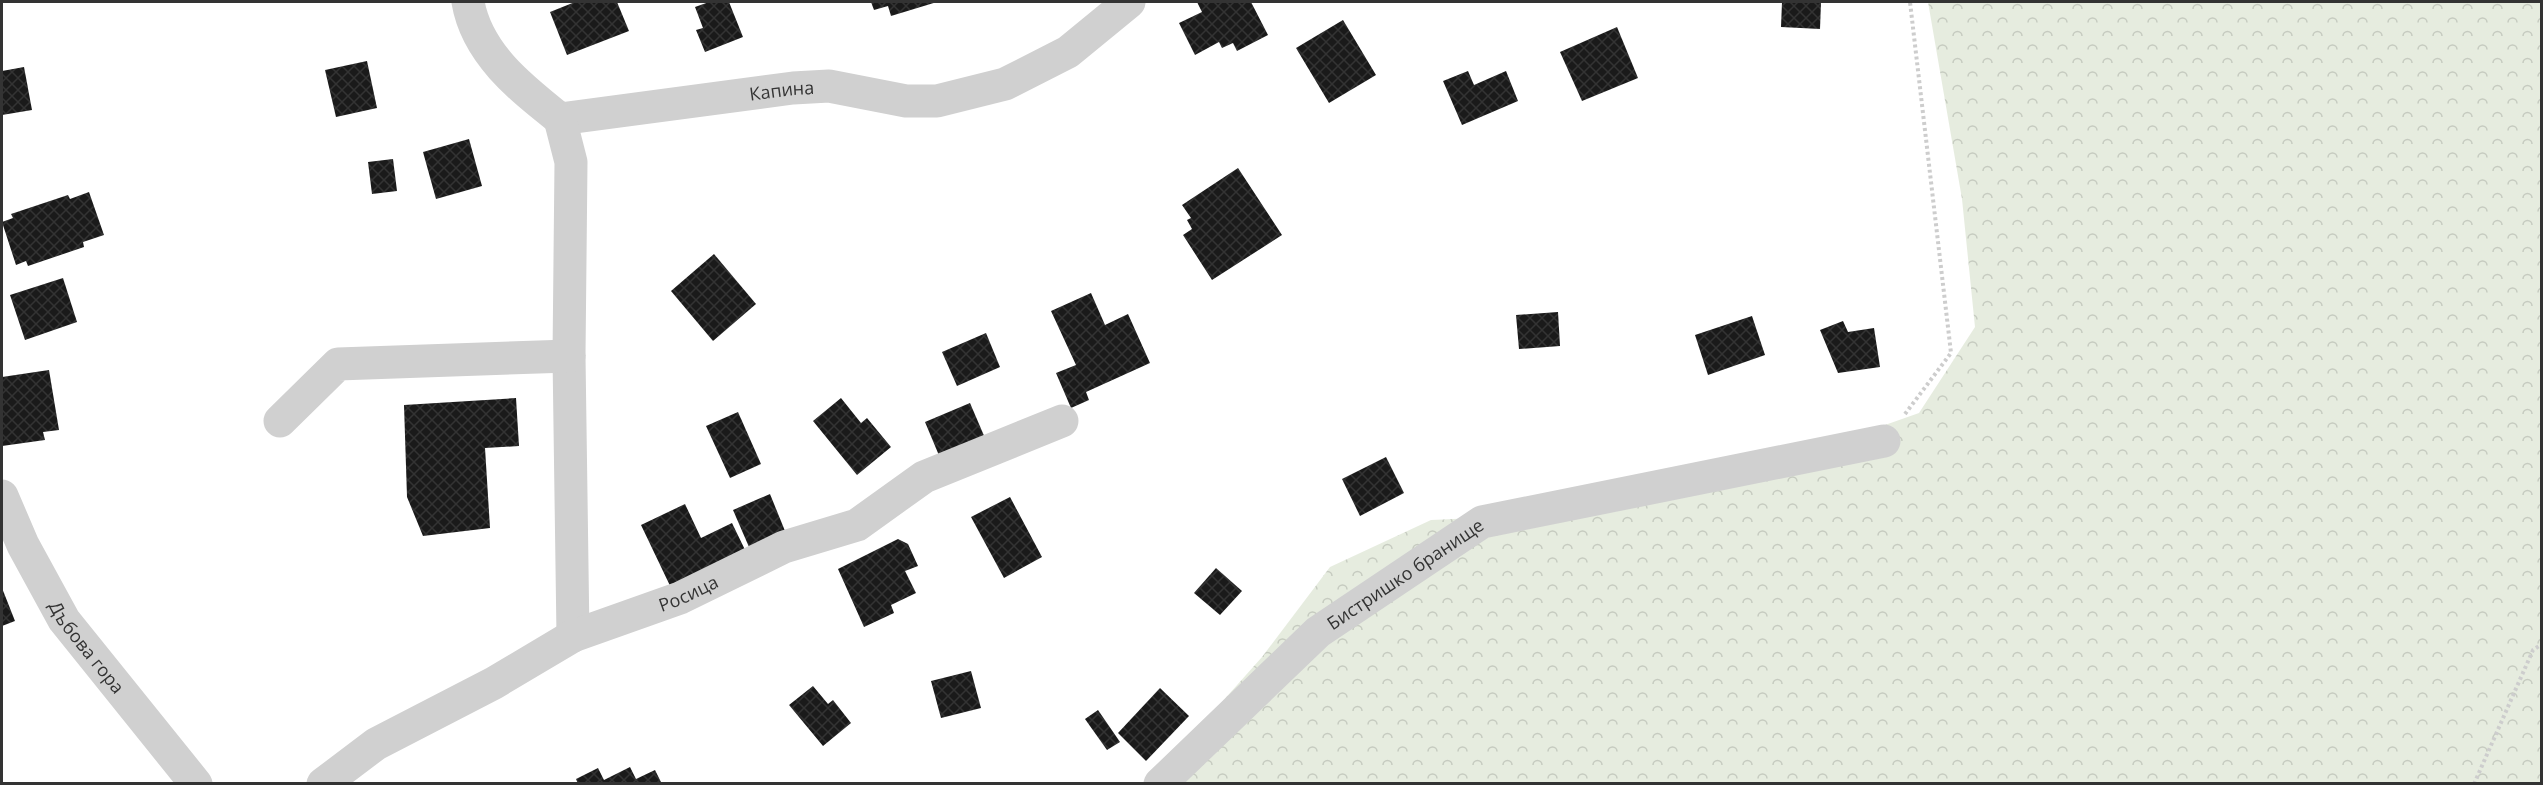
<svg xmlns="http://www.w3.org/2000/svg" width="2543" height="785" viewBox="0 0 2543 785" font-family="'Open Sans',sans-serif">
<defs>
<pattern id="forest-crowns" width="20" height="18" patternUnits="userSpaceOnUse" patternTransform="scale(1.5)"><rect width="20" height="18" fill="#e6ecdf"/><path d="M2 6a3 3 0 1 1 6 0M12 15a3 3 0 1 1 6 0" fill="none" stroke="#c6cbc0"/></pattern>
<pattern id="building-cross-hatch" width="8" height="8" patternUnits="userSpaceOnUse" patternTransform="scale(1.5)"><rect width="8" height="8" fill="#1a1a1a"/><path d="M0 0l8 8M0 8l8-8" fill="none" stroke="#333"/></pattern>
</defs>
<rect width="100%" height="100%" fill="#fff"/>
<polygon fill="url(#forest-crowns)" points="1928,2 2541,2 2541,783 1149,784 1262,657 1330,567 1431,520 1614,512 1783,461 1919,413 1975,327 1962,199"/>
<g fill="url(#building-cross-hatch)">
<polygon points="575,2 617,2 629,31 567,55 550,12"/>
<polygon points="709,2 729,2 743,37 705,52 696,30 703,28 695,7"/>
<polygon points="871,2 937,2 891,16 888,6 874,10"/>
<polygon points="1197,2 1251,2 1268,35 1237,51 1233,43 1222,48 1219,42 1195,55 1179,23 1202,12"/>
<polygon points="1782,2 1821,2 1820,29 1781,27"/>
<polygon points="1343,20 1376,75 1329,103 1296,48"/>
<polygon points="1617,27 1638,78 1582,101 1560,52"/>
<polygon points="367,61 377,108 336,117 325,70"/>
<polygon points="24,67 32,110 2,115 2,71"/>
<polygon points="1468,71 1474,85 1506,71 1518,101 1462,125 1443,81"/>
<polygon points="469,139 482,186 436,199 423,152"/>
<polygon points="393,159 397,191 372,194 368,162"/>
<polygon points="1238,168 1282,235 1212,280 1183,235 1192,229 1187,220 1191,218 1182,205"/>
<polygon points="89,192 104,235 83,242 84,247 28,266 26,261 16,265 2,222 13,218 11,214 68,195 70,199"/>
<polygon points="714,254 756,304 713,341 671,291"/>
<polygon points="63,278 77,322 25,340 10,295"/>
<polygon points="1091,293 1105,325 1128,314 1150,363 1086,392 1089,400 1071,408 1056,373 1076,365 1051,311"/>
<polygon points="1558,312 1560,346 1519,349 1516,315"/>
<polygon points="1752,316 1765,355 1708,375 1695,335"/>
<polygon points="1843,321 1848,332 1874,328 1880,367 1838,373 1820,330"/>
<polygon points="986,333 1000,367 957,386 942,352"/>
<polygon points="49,370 59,430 43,432 45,440 2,446 2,377"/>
<polygon points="516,398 519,446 485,448 490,528 423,536 407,497 404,405"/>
<polygon points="841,398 861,423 867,418 891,447 857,475 813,421"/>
<polygon points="970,403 988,445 943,465 925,422"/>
<polygon points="738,412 761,464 730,478 706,426"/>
<polygon points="1386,457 1404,493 1360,516 1342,479"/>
<polygon points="770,494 785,531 749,547 733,510"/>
<polygon points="1010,497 1042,557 1004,578 971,517"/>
<polygon points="685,504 701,538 732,523 748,556 673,592 641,525"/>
<polygon points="898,539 908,544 918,566 905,571 916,593 891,605 894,613 864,627 838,569"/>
<polygon points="1216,568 1242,591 1220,615 1194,593"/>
<polygon points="2,588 15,621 2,626"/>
<polygon points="971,671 981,708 941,718 931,681"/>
<polygon points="813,686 828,704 833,700 851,723 823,746 789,705"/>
<polygon points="1160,688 1189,716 1146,761 1118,733"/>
<polygon points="1098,710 1120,742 1107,750 1085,719"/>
<polygon points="630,767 636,779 655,770 662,784 578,784 576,779 598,768 604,780"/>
</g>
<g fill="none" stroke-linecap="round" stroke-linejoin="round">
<g stroke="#cdcdcd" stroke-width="4" stroke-dasharray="3 3" stroke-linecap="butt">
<polyline points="1905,414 1951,353 1910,2"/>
<polyline points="2474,784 2533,650 2542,644"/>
</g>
<g stroke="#d0d0d0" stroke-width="33">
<path id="s1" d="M468 2C477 54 521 88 560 119L793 88 829 86 906 101H937L1005 84 1068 52 1129 2"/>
<polyline points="560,119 571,162 569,356 573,636"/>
<polyline points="280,421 338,364 569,356"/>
<path id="s2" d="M2 496 23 545 64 620 196 784"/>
<path id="s3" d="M323 784 376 744 494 683 573 636 680 598 784 547 857 525 924 477 1062 421"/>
<path id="s4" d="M1160 784 1318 632 1482 522 1884 441"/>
</g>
</g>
<g text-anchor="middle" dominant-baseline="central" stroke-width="6" stroke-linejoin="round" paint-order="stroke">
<g font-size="18" fill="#333" stroke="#fff">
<text stroke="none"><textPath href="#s1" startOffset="376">Капина</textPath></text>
<text stroke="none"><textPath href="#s4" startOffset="324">Бистришко бранище</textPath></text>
<text stroke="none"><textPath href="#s3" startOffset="414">Росица</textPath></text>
<text stroke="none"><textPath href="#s2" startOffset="174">Дъбова гора</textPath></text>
</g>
</g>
<rect width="2543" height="785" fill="none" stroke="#333333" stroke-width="6"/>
</svg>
